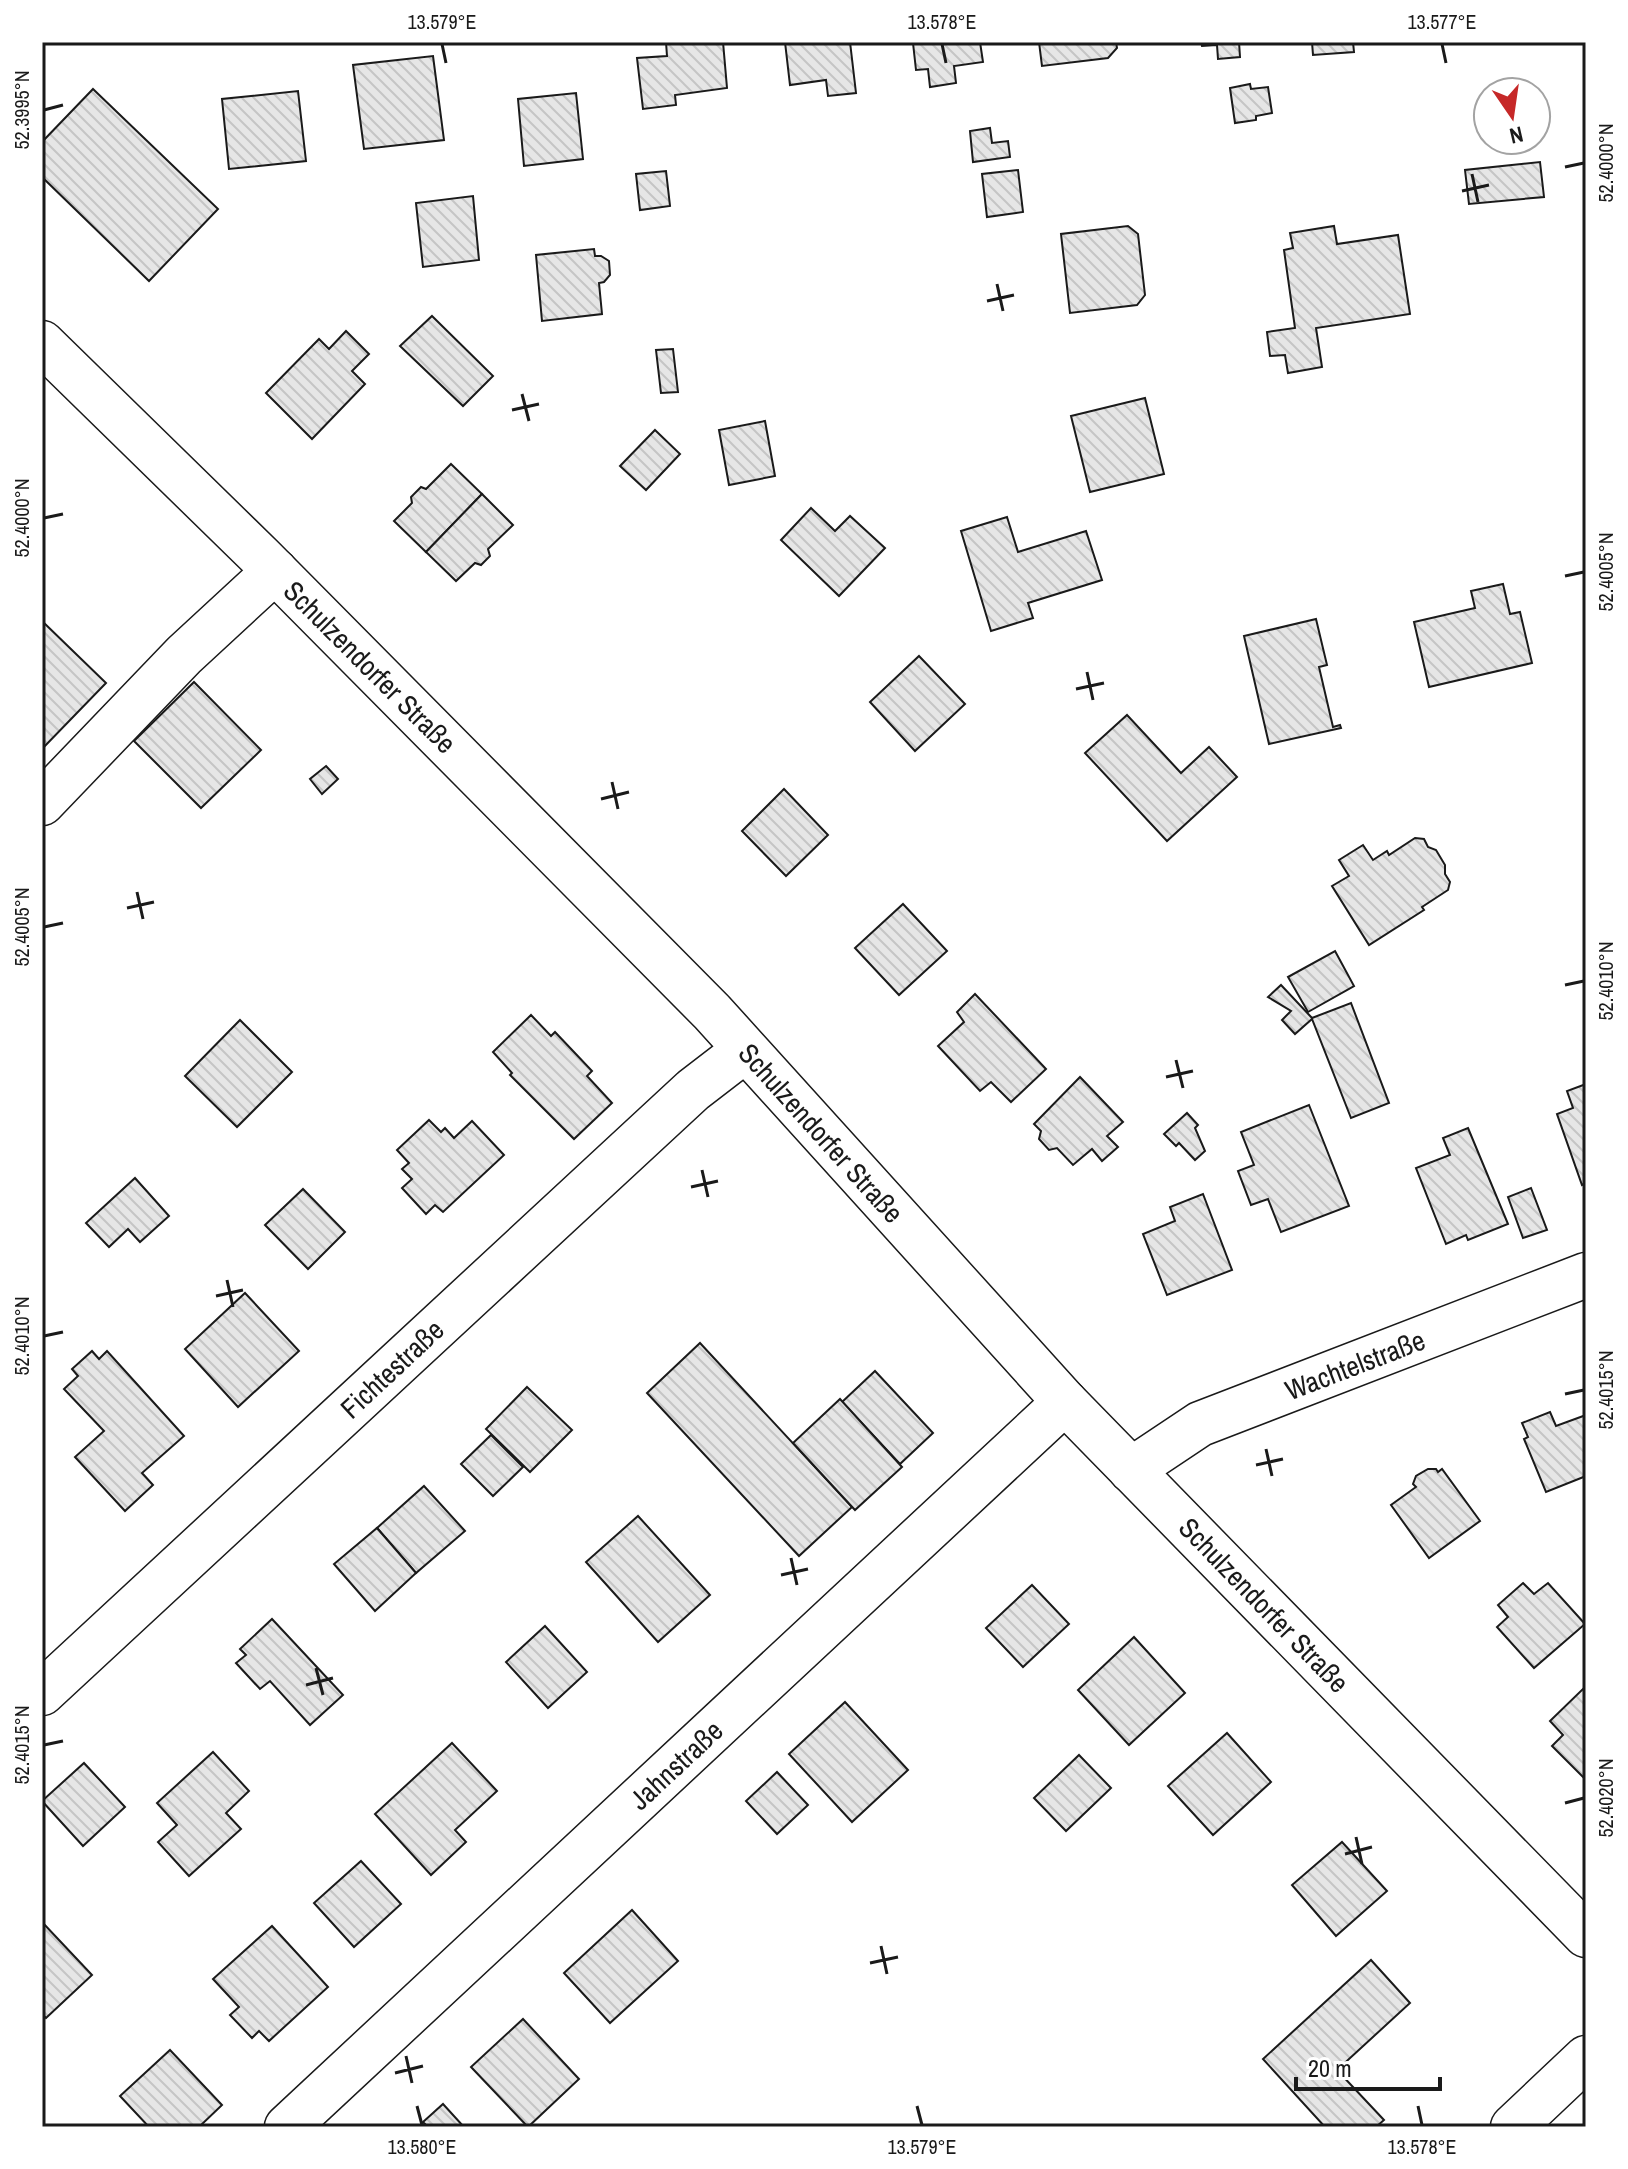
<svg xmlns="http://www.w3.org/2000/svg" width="1628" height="2169" viewBox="0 0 1628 2169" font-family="'Archivo Narrow',sans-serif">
<defs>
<pattern id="building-back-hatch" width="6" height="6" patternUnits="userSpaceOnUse" patternTransform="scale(2)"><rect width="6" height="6" fill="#e6e6e6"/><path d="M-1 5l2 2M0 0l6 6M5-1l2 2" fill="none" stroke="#c5c5c5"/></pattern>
</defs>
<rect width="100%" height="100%" fill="#fff"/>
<g fill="url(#building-back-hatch)" stroke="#1a1a1a" stroke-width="2">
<polygon points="666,42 723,42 727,88 675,95 676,105 643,109 637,58 667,56"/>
<polygon points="785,42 850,42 856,93 828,96 826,80 790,85"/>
<polygon points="900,42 980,42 983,62 954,66 956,83 930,87 928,69 916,70 913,43 901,44"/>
<polygon points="1039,42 1116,42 1117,48 1108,58 1042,66"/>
<polygon points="1201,42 1239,42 1240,57 1218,59 1217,45 1202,46"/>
<polygon points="1312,42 1353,42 1354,52 1313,55"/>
<polygon points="433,56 444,140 364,149 353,65"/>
<polygon points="1250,84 1251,89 1268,87 1272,113 1256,116 1256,120 1235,123 1230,88"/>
<polygon points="93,89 218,209 149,281 42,177 42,142"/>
<polygon points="298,91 306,161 229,169 222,99"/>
<polygon points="576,93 583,159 524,166 518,99"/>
<polygon points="990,128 992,143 1008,141 1010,157 973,162 970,131"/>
<polygon points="1540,162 1544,197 1469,204 1465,170"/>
<polygon points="1018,170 1023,212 987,217 982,174"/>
<polygon points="666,171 670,206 640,210 636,174"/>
<polygon points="473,196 479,260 423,267 416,203"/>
<polygon points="1128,226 1138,234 1145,295 1137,305 1070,313 1061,234"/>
<polygon points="1334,226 1337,244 1398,235 1410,314 1316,328 1322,367 1288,373 1285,355 1270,356 1267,332 1295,328 1284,250 1293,248 1290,233"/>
<polygon points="594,249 595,256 601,256 609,261 610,275 604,282 599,283 602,314 542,321 536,255"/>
<polygon points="432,316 493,376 463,406 400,346"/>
<polygon points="346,331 369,354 352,371 365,384 312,439 266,393 319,339 329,349"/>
<polygon points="673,349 678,392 661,393 656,350"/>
<polygon points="1145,398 1164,474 1090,492 1071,416"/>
<polygon points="765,421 775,476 729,485 719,430"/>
<polygon points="655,430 680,454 646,490 620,466"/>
<polygon points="451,464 482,494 426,552 394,521 412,503 411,497 421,487 426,489"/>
<polygon points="482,494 513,525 488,549 490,556 481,565 475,563 456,581 426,552"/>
<polygon points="811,508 835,531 850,516 885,548 839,596 781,540"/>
<polygon points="1007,517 1018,552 1086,531 1102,580 1028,603 1033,618 991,631 961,531"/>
<polygon points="1503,584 1510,614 1520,612 1532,663 1429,687 1414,622 1475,608 1471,591"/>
<polygon points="1316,619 1327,665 1319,667 1333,727 1340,725 1341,728 1269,744 1244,636"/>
<polygon points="42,621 106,683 42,749"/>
<polygon points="919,656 965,704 915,751 870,702"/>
<polygon points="194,682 261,750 201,808 134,741"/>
<polygon points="1127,715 1181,773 1209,747 1237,777 1167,841 1085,753"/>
<polygon points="326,766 338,779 322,794 310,779"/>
<polygon points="784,789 828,835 786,876 742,831"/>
<polygon points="1415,838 1424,839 1428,847 1436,850 1445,865 1445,874 1450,882 1448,890 1422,907 1424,910 1369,945 1332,886 1349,876 1339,860 1363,845 1373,860 1387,851 1389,855"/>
<polygon points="903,904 947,951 899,995 855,948"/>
<polygon points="1335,951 1354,986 1308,1012 1288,977"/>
<polygon points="1281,985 1312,1018 1351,1003 1389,1103 1351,1118 1312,1019 1295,1034 1282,1020 1291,1011 1268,997"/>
<polygon points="975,994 1046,1069 1011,1102 991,1082 980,1091 938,1046 964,1022 957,1012"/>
<polygon points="531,1015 551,1036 555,1032 592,1071 587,1076 612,1103 574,1139 510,1075 512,1073 493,1052"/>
<polygon points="240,1020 292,1072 237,1127 185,1076"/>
<polygon points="1080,1077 1123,1122 1107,1136 1118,1147 1102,1161 1092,1149 1073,1165 1057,1148 1049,1150 1039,1139 1041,1131 1034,1124"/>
<polygon points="1586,1084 1586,1183 1582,1185 1557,1114 1573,1108 1567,1091"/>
<polygon points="1309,1105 1349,1206 1281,1232 1268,1199 1251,1205 1238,1171 1254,1165 1241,1132"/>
<polygon points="1187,1113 1198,1125 1195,1128 1205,1151 1195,1160 1179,1143 1176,1146 1164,1134"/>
<polygon points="429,1120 441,1132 445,1128 454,1138 472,1121 504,1155 443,1212 435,1205 426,1214 402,1188 412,1179 402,1169 409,1163 397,1150"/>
<polygon points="1468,1128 1508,1224 1468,1240 1466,1235 1446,1244 1416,1168 1450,1155 1443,1138"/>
<polygon points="135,1178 169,1216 140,1242 128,1229 109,1247 86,1223"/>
<polygon points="1531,1188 1547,1230 1523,1238 1508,1197"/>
<polygon points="303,1189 345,1232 308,1269 265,1225"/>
<polygon points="1203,1194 1232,1270 1167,1295 1143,1234 1175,1221 1170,1207"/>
<polygon points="245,1293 299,1351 238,1407 185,1349"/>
<polygon points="700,1343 852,1507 799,1556 647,1393"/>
<polygon points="92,1351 99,1359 107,1351 184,1436 142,1473 153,1485 125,1511 75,1457 104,1431 64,1389 78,1376 72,1369"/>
<polygon points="875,1371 933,1433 900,1464 842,1402"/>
<polygon points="527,1387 572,1430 530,1472 486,1429"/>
<polygon points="840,1399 902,1467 855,1510 793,1443"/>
<polygon points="1550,1412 1556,1426 1586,1415 1586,1476 1546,1492 1524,1439 1528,1437 1522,1423"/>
<polygon points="491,1435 523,1467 493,1496 461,1464"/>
<polygon points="1428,1469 1436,1469 1438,1472 1442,1469 1480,1521 1429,1558 1391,1505 1416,1487 1413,1484 1416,1476"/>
<polygon points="424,1486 465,1531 416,1573 377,1528"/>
<polygon points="638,1516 710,1595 658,1642 586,1562"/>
<polygon points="377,1528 416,1573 375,1611 334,1564"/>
<polygon points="1523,1583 1534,1594 1548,1583 1585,1624 1534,1668 1497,1627 1508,1617 1498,1605"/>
<polygon points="1032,1585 1069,1624 1023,1667 986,1628"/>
<polygon points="272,1619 343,1695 310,1725 270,1681 260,1689 236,1663 246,1655 240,1649"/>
<polygon points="545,1626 587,1672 548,1708 506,1662"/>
<polygon points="1134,1637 1185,1693 1129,1745 1078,1690"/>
<polygon points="1586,1686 1586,1780 1552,1746 1563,1735 1550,1721"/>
<polygon points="845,1702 908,1770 852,1822 789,1754"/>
<polygon points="1227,1733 1271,1782 1213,1835 1168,1786"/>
<polygon points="452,1743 497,1791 455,1830 466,1842 431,1875 375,1814"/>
<polygon points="213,1752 249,1791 226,1813 241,1829 189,1876 158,1842 177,1825 157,1803"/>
<polygon points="1079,1755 1111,1788 1066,1831 1034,1798"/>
<polygon points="84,1763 125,1807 83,1846 42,1801"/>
<polygon points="777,1772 808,1805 777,1834 746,1801"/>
<polygon points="1342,1842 1387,1891 1336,1936 1292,1885"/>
<polygon points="361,1861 401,1904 354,1947 314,1903"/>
<polygon points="632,1910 678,1961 610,2023 564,1973"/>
<polygon points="42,1922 92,1975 46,2018 42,2013"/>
<polygon points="272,1926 328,1987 269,2041 259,2031 252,2038 230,2015 239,2007 213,1979"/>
<polygon points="1371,1960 1410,2003 1337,2070 1384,2120 1376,2127 1325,2127 1263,2059"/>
<polygon points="523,2019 579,2079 528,2127 471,2067"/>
<polygon points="170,2050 222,2105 199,2127 149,2127 120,2096"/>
<polygon points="443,2104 464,2127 428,2127 423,2122"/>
</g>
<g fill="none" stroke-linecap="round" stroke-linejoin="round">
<g stroke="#1a1a1a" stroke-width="47">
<g id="minor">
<polyline points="42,343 263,559 712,1012 1065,1402 1586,1935"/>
<polyline points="42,803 184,655 275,571"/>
<polyline points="1131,1470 1200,1424 1586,1275"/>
<polyline points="42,1693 693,1090 745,1050"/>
<polyline points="287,2127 1065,1402"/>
<polyline points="1513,2127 1586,2058"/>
</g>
</g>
<use href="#minor" stroke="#fff" stroke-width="44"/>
</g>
<path fill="none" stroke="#1a1a1a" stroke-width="3" d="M442 44 446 63M942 44 946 63M1442 44 1446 63M44 110 63 105M1565 167 1584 163M1472 174 1478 202M1462 191 1489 185M997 284 1003 311M987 301 1014 295M522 394 529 421M512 410 539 404M44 518 63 514M1565 576 1584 572M1087 672 1093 700M1076 689 1104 683M612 782 618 809M601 799 629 792M137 892 143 919M127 908 154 902M44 927 63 923M1565 985 1584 981M1176 1060 1183 1088M1166 1077 1193 1071M702 1170 708 1197M691 1187 718 1181M227 1280 233 1307M216 1296 243 1290M44 1336 63 1332M1565 1394 1584 1390M1266 1449 1272 1476M1256 1465 1283 1459M791 1558 797 1585M781 1575 808 1569M316 1668 323 1695M306 1685 333 1678M44 1745 63 1741M1565 1803 1584 1798M1356 1837 1362 1864M1345 1854 1372 1847M881 1946 887 1974M870 1963 898 1957M406 2056 412 2083M395 2073 423 2066M417 2106 422 2125M917 2106 922 2125M1418 2106 1422 2125"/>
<g text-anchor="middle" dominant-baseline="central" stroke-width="6" stroke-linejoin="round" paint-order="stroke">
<g font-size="28" fill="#1a1a1a" stroke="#fff">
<text transform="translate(370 667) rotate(45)">Schulzendorfer Straße</text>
<text transform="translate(821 1133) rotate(48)">Schulzendorfer Straße</text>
<text transform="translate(1355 1365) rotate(-21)">Wachtelstraße</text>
<text transform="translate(392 1369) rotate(-43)">Fichtestraße</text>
<text transform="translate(1264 1605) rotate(46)">Schulzendorfer Straße</text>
<text transform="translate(676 1765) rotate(-43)">Jahnstraße</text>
</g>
</g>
<rect width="1628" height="2169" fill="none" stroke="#ffffff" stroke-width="88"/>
<g transform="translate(1512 116) rotate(167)"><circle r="38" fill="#ffffff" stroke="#a3a3a3" stroke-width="2"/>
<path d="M0-6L14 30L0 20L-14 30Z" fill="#c62828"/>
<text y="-12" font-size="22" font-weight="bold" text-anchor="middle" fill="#1a1a1a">N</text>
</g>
<path d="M1296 2077v12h144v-12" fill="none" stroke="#1a1a1a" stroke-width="4"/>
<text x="1308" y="2077" font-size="24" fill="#1a1a1a" stroke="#ffffff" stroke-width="6" paint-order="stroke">20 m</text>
<rect x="44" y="44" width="1540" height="2081" fill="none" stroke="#1a1a1a" stroke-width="3"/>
<g font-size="20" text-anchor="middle" fill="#1a1a1a">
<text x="442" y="29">13.579°E</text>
<text x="942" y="29">13.578°E</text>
<text x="1442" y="29">13.577°E</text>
<text transform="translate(22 110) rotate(-90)" y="7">52.3995°N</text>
<text transform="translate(1606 163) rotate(-90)" y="7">52.4000°N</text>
<text transform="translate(22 518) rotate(-90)" y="7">52.4000°N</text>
<text transform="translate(1606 572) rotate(-90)" y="7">52.4005°N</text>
<text transform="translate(22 927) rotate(-90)" y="7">52.4005°N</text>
<text transform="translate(1606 981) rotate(-90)" y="7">52.4010°N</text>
<text transform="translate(22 1336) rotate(-90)" y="7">52.4010°N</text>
<text transform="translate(1606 1390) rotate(-90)" y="7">52.4015°N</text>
<text transform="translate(22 1745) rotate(-90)" y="7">52.4015°N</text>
<text transform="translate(1606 1798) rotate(-90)" y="7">52.4020°N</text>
<text x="422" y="2154">13.580°E</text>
<text x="922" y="2154">13.579°E</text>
<text x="1422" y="2154">13.578°E</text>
</g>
</svg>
